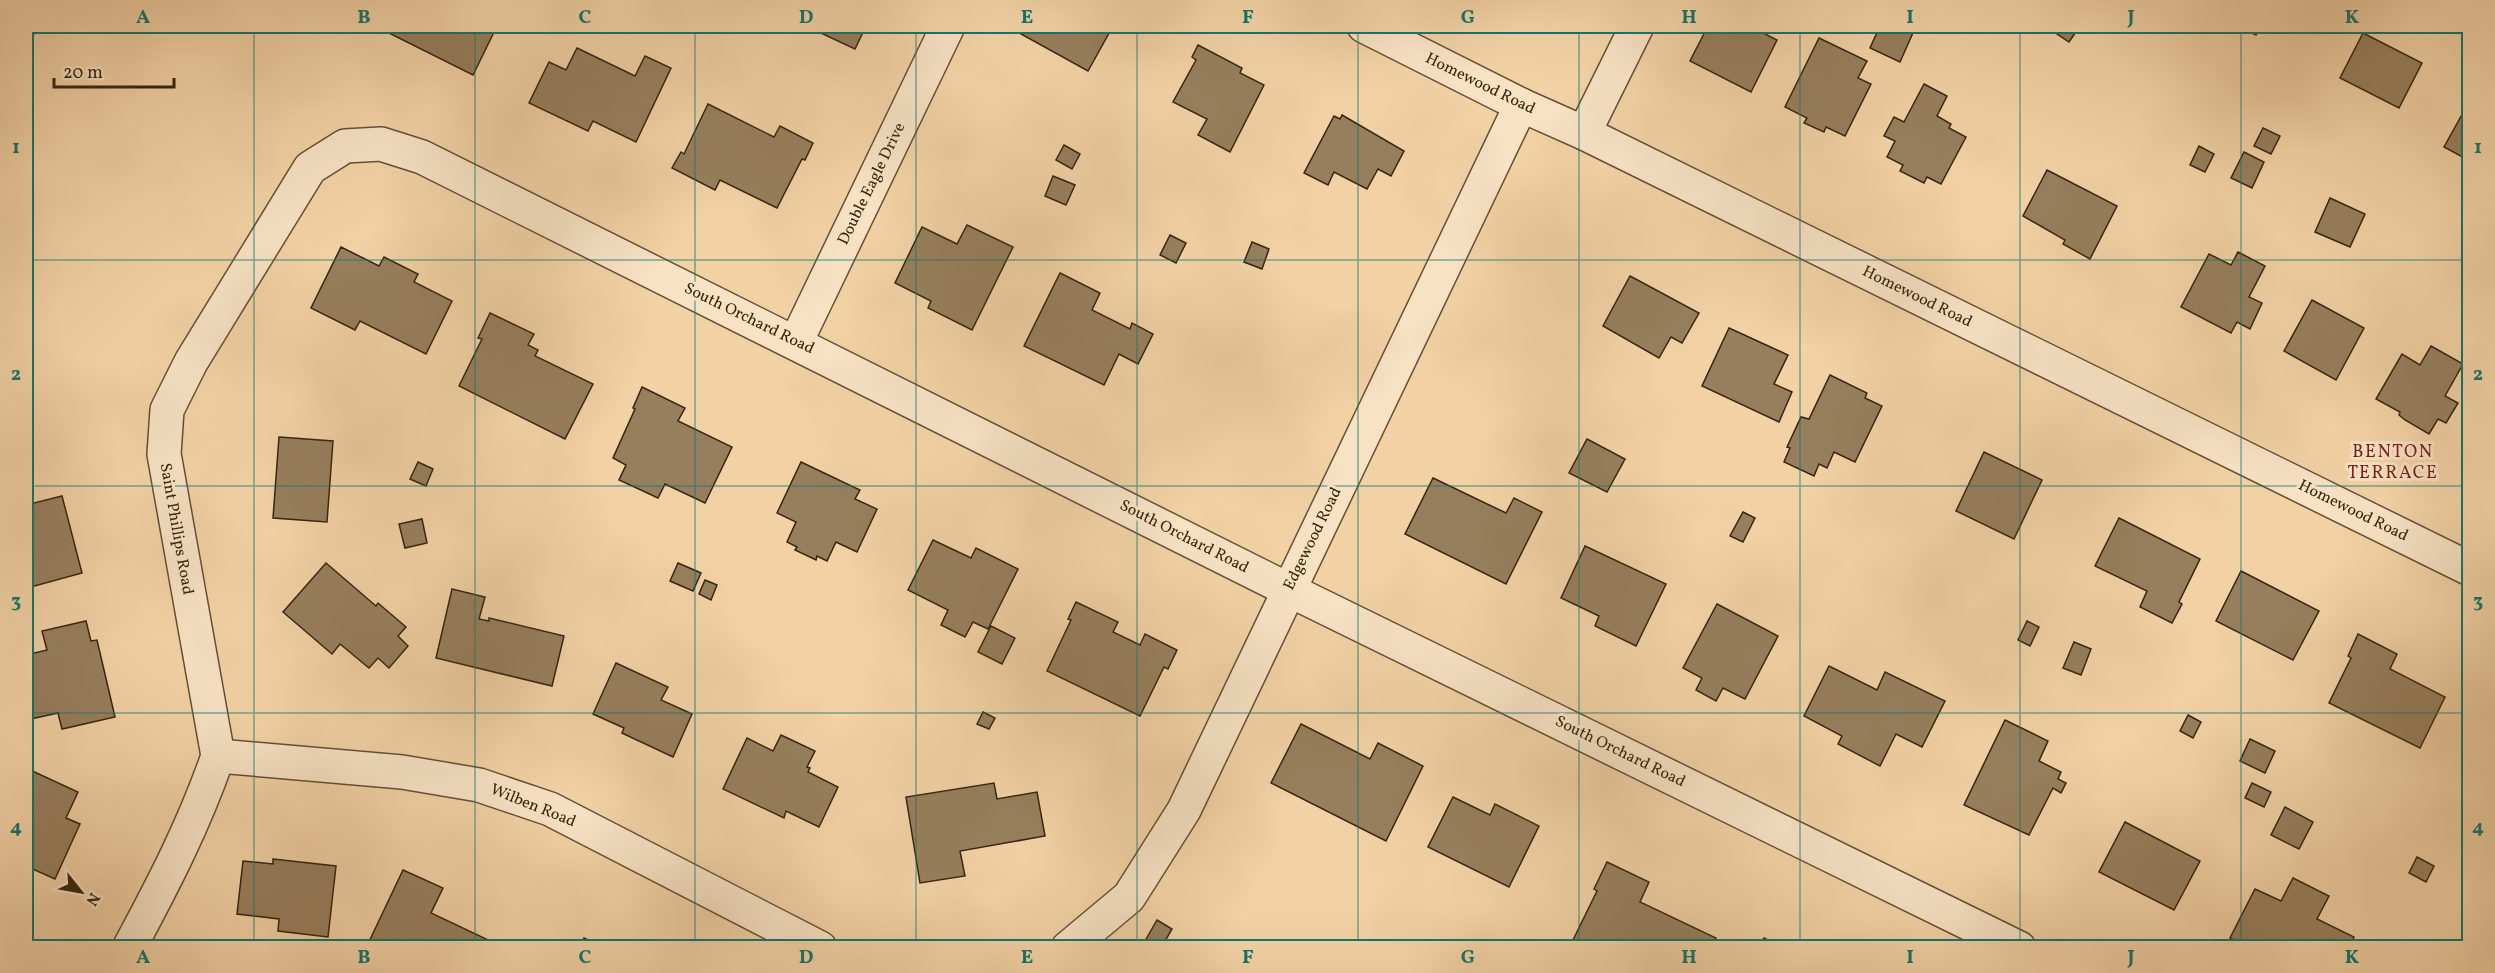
<svg xmlns="http://www.w3.org/2000/svg" width="2495" height="973" viewBox="0 0 2495 973" font-family="Vollkorn,serif">
<rect width="100%" height="100%" fill="#f2d2a5"/>
<filter id="stains"><feTurbulence type="fractalNoise" baseFrequency=".00333" numOctaves="4"/><feColorMatrix values="0 0 0 0 .2 0 0 0 0 .09 0 0 0 0 .02 0 0 0 .5 -.17"/></filter>
<radialGradient id="worn" r=".72"><stop offset=".6" stop-color="#630" stop-opacity="0"/><stop offset="1" stop-color="#630" stop-opacity=".3"/></radialGradient>
<g fill="none" stroke-linecap="round" stroke-linejoin="round">
<polyline stroke="#80694a" stroke-width="12" points="26,37 33,26"/>
</g>
<g fill="#977f5d" stroke="#35250f" stroke-width="1.5">
<polygon points="375,26 497,26 473,75"/>
<polygon points="806,26 866,26 855,49"/>
<polygon points="1026,26 1113,26 1088,71 1021,34"/>
<polygon points="1708,26 1750,26 1777,40 1751,92 1690,61"/>
<polygon points="1880,26 1916,26 1900,62 1870,48"/>
<polygon points="2024,26 2038,26 2035,31"/>
<polygon points="2058,26 2080,26 2069,42 2054,32"/>
<polygon points="2237,26 2261,26 2256,35"/>
<polygon points="2363,33 2422,63 2399,108 2340,78"/>
<polygon points="1819,38 1867,61 1858,78 1871,84 1845,136 1826,127 1824,132 1804,123 1807,118 1785,107"/>
<polygon points="1198,45 1242,68 1240,73 1264,85 1230,152 1198,135 1207,119 1173,102 1196,60 1192,57"/>
<polygon points="577,48 635,76 645,56 671,68 636,142 593,121 588,131 529,103 549,62 566,70"/>
<polygon points="1924,84 1947,96 1937,116 1951,124 1949,128 1966,137 1941,184 1927,177 1924,183 1900,171 1903,165 1887,157 1895,141 1884,136 1894,117 1904,122"/>
<polygon points="2470,100 2470,161 2444,147"/>
<polygon points="708,104 774,137 780,126 813,143 805,160 802,159 777,208 720,180 715,190 672,168 681,152 684,154"/>
<polygon points="1342,115 1404,151 1391,176 1378,169 1367,189 1334,172 1328,185 1304,173 1334,116 1340,119"/>
<polygon points="2263,128 2280,136 2271,154 2254,146"/>
<polygon points="1064,145 1080,154 1072,169 1056,160"/>
<polygon points="2199,146 2214,154 2205,172 2190,165"/>
<polygon points="2244,152 2264,162 2252,188 2231,178"/>
<polygon points="2047,170 2117,206 2090,259 2063,244 2065,240 2023,216"/>
<polygon points="1053,176 1075,185 1066,205 1045,196"/>
<polygon points="2330,198 2365,214 2350,247 2315,232"/>
<polygon points="967,225 1013,247 972,330 928,308 931,301 895,283 922,227 957,244"/>
<polygon points="1170,235 1186,243 1176,263 1160,255"/>
<polygon points="1252,242 1269,249 1262,269 1244,262"/>
<polygon points="341,247 379,266 384,257 418,274 414,282 452,301 426,354 360,321 355,330 311,308"/>
<polygon points="2238,252 2265,266 2249,297 2262,303 2250,329 2237,322 2231,333 2181,307 2209,254 2231,265"/>
<polygon points="1060,273 1100,293 1092,310 1130,329 1132,323 1153,334 1138,364 1119,354 1104,385 1024,346"/>
<polygon points="1630,276 1699,313 1682,343 1671,337 1659,358 1603,326"/>
<polygon points="2312,300 2364,328 2336,380 2284,351"/>
<polygon points="490,313 534,334 528,345 538,350 535,356 593,384 565,439 459,386 482,339 478,338"/>
<polygon points="1729,328 1788,355 1774,384 1792,392 1779,422 1702,386"/>
<polygon points="2431,346 2463,364 2445,396 2458,403 2446,423 2438,419 2429,434 2405,420 2399,415 2400,412 2376,399 2402,354 2420,365"/>
<polygon points="1830,375 1867,393 1865,398 1882,406 1855,462 1834,452 1827,468 1819,464 1814,476 1784,462 1790,448 1787,447 1801,417 1809,419"/>
<polygon points="642,387 685,408 678,421 732,447 705,503 665,484 658,498 619,480 626,465 613,458 635,409 633,408"/>
<polygon points="279,437 333,441 327,522 273,518"/>
<polygon points="1587,439 1625,459 1607,492 1569,473"/>
<polygon points="1984,452 2042,480 2014,539 1956,511"/>
<polygon points="418,462 433,469 426,486 410,479"/>
<polygon points="801,462 860,490 855,499 877,509 857,552 836,542 827,561 817,556 816,560 795,550 797,547 787,542 796,522 777,513"/>
<polygon points="1433,478 1506,513 1514,498 1542,512 1506,584 1405,534"/>
<polygon points="62,496 82,573 27,588 26,505"/>
<polygon points="1743,512 1755,518 1743,542 1730,536"/>
<polygon points="2119,518 2200,559 2179,602 2182,604 2172,623 2140,607 2147,591 2095,566"/>
<polygon points="422,519 427,543 405,548 399,524"/>
<polygon points="933,540 971,558 976,548 1018,569 988,629 973,622 965,637 941,625 948,610 908,590"/>
<polygon points="1585,546 1666,584 1636,646 1595,626 1599,616 1561,598"/>
<polygon points="326,563 376,606 378,603 406,627 398,636 408,646 389,668 378,658 369,668 340,644 332,654 283,612"/>
<polygon points="678,563 701,573 693,591 670,581"/>
<polygon points="2241,571 2319,611 2293,660 2216,621"/>
<polygon points="705,580 717,585 711,600 699,594"/>
<polygon points="452,589 485,597 479,619 489,621 489,618 564,636 552,686 436,658"/>
<polygon points="1076,602 1118,622 1113,632 1140,645 1145,634 1177,650 1168,669 1164,667 1140,716 1047,671 1071,620 1068,619"/>
<polygon points="1717,604 1778,636 1745,699 1723,688 1716,701 1696,690 1702,678 1683,668"/>
<polygon points="86,621 91,641 97,640 115,717 62,729 58,713 26,720 26,655 47,650 42,631"/>
<polygon points="2027,621 2039,627 2030,646 2018,640"/>
<polygon points="991,626 1015,638 1002,664 978,652"/>
<polygon points="2358,634 2397,654 2390,669 2445,697 2420,748 2329,703 2351,658 2348,656"/>
<polygon points="2074,642 2091,649 2081,675 2063,668"/>
<polygon points="616,663 668,687 661,700 692,714 673,757 622,733 624,728 593,714"/>
<polygon points="1829,666 1877,690 1885,672 1945,701 1922,747 1896,734 1880,766 1838,744 1842,736 1804,716"/>
<polygon points="983,712 995,718 989,729 977,724"/>
<polygon points="2188,715 2201,722 2193,738 2180,731"/>
<polygon points="2005,720 2048,741 2039,761 2061,772 2058,779 2066,783 2061,793 2053,788 2029,835 1964,805"/>
<polygon points="1301,724 1370,759 1378,743 1423,766 1386,841 1271,783"/>
<polygon points="781,735 815,751 807,767 810,768 808,772 838,787 819,827 786,811 784,818 723,789 747,738 773,751"/>
<polygon points="2250,739 2275,751 2265,773 2240,761"/>
<polygon points="28,769 78,792 66,818 80,824 55,879 26,866 26,775"/>
<polygon points="994,783 997,799 1037,792 1045,836 960,851 965,876 920,883 906,797"/>
<polygon points="2252,783 2271,792 2264,807 2245,798"/>
<polygon points="1453,797 1490,815 1495,804 1539,826 1509,887 1428,847"/>
<polygon points="2285,807 2313,822 2299,849 2271,835"/>
<polygon points="2125,822 2200,861 2174,910 2099,872"/>
<polygon points="2417,857 2434,866 2426,882 2409,873"/>
<polygon points="273,859 336,866 328,937 278,931 279,919 237,914 243,861 273,864"/>
<polygon points="1607,862 1649,882 1640,902 1716,938 1711,948 1587,948 1573,940 1597,891 1594,889"/>
<polygon points="403,870 443,888 431,913 501,946 500,948 366,948"/>
<polygon points="2293,878 2329,896 2317,919 2354,937 2349,948 2248,948 2230,938 2255,889 2281,901"/>
<polygon points="26,913 33,917 26,934"/>
<polygon points="1157,920 1172,929 1161,948 1141,948"/>
<polygon points="584,938 603,948 579,948"/>
<polygon points="1764,938 1782,948 1759,948"/>
</g>
<g fill="none" stroke-linecap="round" stroke-linejoin="round">
<g stroke="#645034" stroke-width="36">
<g id="minor">
<polyline points="1364,26 1521,105 1584,133 2470,569"/>
<polyline points="1584,133 1637,26"/>
<polyline points="796,342 948,26"/>
<polyline points="218,756 402,772 479,785 550,809 820,948"/>
<path d="M129 948C164 883 194 825 218 756L164 454 167 410 191 362 310 168 345 146 381 144 422 157 1289 590 2019 948"/>
<polyline points="1068,948 1129,897 1184,810 1521,105"/>
</g>
</g>
<use href="#minor" stroke="#f7e2c4" stroke-width="33"/>
</g>
<path fill="none" stroke="#0f766e" stroke-width="1.5" stroke-opacity="0.55" d="M254 26V948M475 26V948M695 26V948M916 26V948M1137 26V948M1358 26V948M1579 26V948M1800 26V948M2020 26V948M2241 26V948M26 260H2470M26 486H2470M26 713H2470"/>
<g text-anchor="middle" dominant-baseline="central" stroke-width="6" stroke-linejoin="round" paint-order="stroke">
<g font-size="16" fill="#35250f" stroke="#f7e2c4">
<text transform="translate(1480 84) rotate(26)">Homewood Road</text>
<text transform="translate(872 184) rotate(-64)">Double Eagle Drive</text>
<text transform="translate(1917 297) rotate(26)">Homewood Road</text>
<text transform="translate(749 319) rotate(26)">South Orchard Road</text>
<text transform="translate(2353 511) rotate(26)">Homewood Road</text>
<text transform="translate(176 529) rotate(80)">Saint Phillips Road</text>
<text transform="translate(1184 537) rotate(27)">South Orchard Road</text>
<text transform="translate(1313 539) rotate(-64)">Edgewood Road</text>
<text transform="translate(1620 752) rotate(26)">South Orchard Road</text>
<text transform="translate(533 806) rotate(22)">Wilben Road</text>
</g>
<g font-size="18" letter-spacing="1.5" fill="#7a1f14" stroke="#f7e2c4">
<text x="2393" y="452">BENTON<tspan x="2393" dy="21">TERRACE</tspan></text>
</g>
</g>
<rect width="2495" height="973" fill="none" stroke="#f2d2a5" stroke-width="66"/>
<g transform="translate(81 892) rotate(121)" stroke="#f7e2c4" stroke-width="4.5" paint-order="stroke">
<path d="M0-4.5L10 22L0 15L-10 22Z" fill="#35250f"/>
<text y="-9" font-size="16" font-weight="bold" text-anchor="middle" fill="#35250f">N</text>
</g>
<path d="M54 78v9h120v-9" fill="none" stroke="#35250f" stroke-width="3"/>
<text x="63" y="78" font-size="18" fill="#35250f" stroke="#f7e2c4" stroke-width="4.5" paint-order="stroke">20 m</text>
<rect x="33" y="33" width="2429" height="907" fill="none" stroke="#0f766e" stroke-width="2"/>
<g font-size="20" text-anchor="middle" font-weight="bold" fill="#0f766e">
<text x="143" y="23">A</text>
<text x="364" y="23">B</text>
<text x="585" y="23">C</text>
<text x="806" y="23">D</text>
<text x="1027" y="23">E</text>
<text x="1248" y="23">F</text>
<text x="1468" y="23">G</text>
<text x="1689" y="23">H</text>
<text x="1910" y="23">I</text>
<text x="2131" y="23">J</text>
<text x="2352" y="23">K</text>
<text x="16" y="153">1</text>
<text x="2478" y="153">1</text>
<text x="16" y="380">2</text>
<text x="2478" y="380">2</text>
<text x="16" y="607">3</text>
<text x="2478" y="607">3</text>
<text x="16" y="833">4</text>
<text x="2478" y="833">4</text>
<text x="143" y="963">A</text>
<text x="364" y="963">B</text>
<text x="585" y="963">C</text>
<text x="806" y="963">D</text>
<text x="1027" y="963">E</text>
<text x="1248" y="963">F</text>
<text x="1468" y="963">G</text>
<text x="1689" y="963">H</text>
<text x="1910" y="963">I</text>
<text x="2131" y="963">J</text>
<text x="2352" y="963">K</text>
</g>
<rect width="100%" height="100%" filter="url(#stains)"/>
<rect width="100%" height="100%" fill="url(#worn)"/>
</svg>
